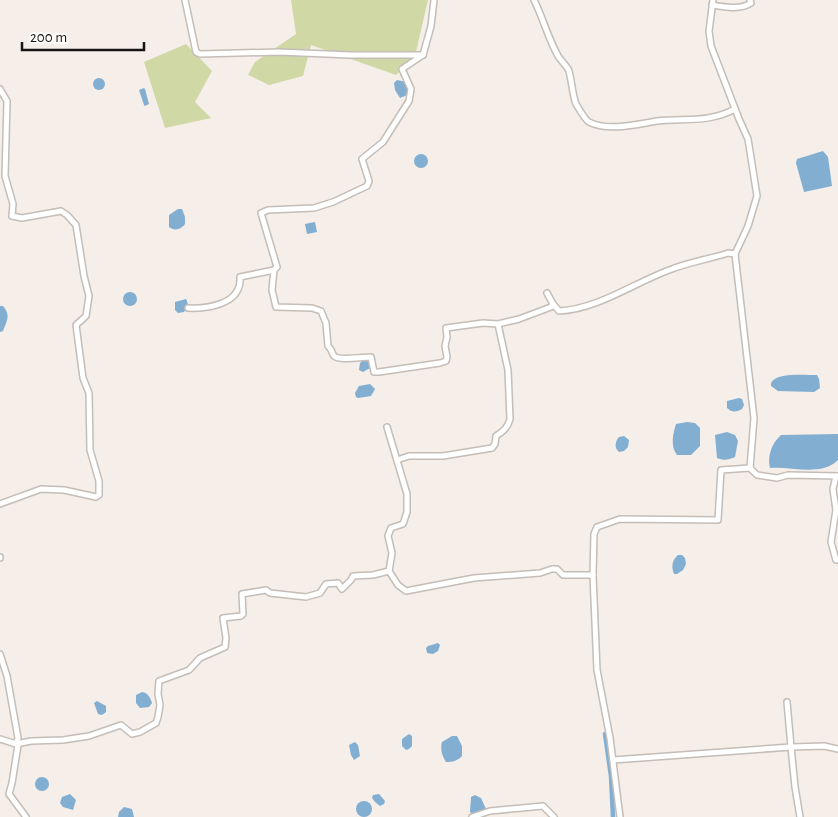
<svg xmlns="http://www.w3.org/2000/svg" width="838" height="817" viewBox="0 0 838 817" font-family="'Alegreya Sans',sans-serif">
<rect width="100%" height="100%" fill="#f6eee9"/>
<g fill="#d0d8a5">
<polygon points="291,0 428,0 415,56 396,75 311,45 303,76 269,85 248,75 255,62 296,34"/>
<polygon points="186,44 212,71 195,102 211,118 165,128 144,62"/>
</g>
<g fill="#81aed1">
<circle cx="99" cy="84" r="6"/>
<polygon points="397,80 406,82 409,92 407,95 400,98 395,90 394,83"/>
<polygon points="144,88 145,89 149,104 145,106 144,105 139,90"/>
<polygon points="823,151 828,157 832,186 804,192 796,163 797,159"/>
<circle cx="421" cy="161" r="7"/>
<path d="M178 209H182L185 217V224C181 230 174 231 169 227V215Z"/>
<polygon points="315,222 317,232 307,234 305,224"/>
<circle cx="130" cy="299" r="7"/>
<path d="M186 299C189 305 188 307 184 312L178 313 175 310V302Z"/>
<path d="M0 306H3C11 315 7 321 3 331L0 332Z"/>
<polygon points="366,358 369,360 370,368 363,372 359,370 360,363"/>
<path d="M817 375 819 379 820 388 814 392 778 391 771 386V383C776 372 805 375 817 375Z"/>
<polygon points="370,384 375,389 371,396 358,398 356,397 355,393 359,386"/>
<path d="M739 398 742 399 744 405 742 409C737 412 732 413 727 408V401Z"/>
<path d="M687 422 695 423 700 428V446L691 455H677C670 446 673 434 676 424Z"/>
<path d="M727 432 735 435 738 441 735 457C728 460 724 461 717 458L715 435Z"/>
<path d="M838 434V460C821 477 791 466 770 468 767 456 772 443 781 435Z"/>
<path d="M624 436 629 440 628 447 624 451 619 452C614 448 615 441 619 437Z"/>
<path d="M678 555H682L685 558 686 564 683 570 677 574H674C671 567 672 560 678 555Z"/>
<polygon points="438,643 440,645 438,651 433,654 427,653 426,648 428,646"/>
<path d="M142 692C148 693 150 697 152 703L149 707 140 708 136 703V695Z"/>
<polygon points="97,701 106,706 106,712 102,715 98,714 94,703"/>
<polygon points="409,734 412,736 412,746 409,749 406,750 402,746 402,739"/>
<path d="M452 736H457L462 746V756C457 761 453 762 446 762 442 756 440 749 442 742Z"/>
<polygon points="355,742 358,745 360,756 354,760 351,755 349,745"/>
<circle cx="42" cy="784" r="7"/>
<polygon points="70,794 76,800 73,810 63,807 60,803 62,797"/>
<polygon points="379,794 385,801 384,804 380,806 375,802 372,798 373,795"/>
<polygon points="475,795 481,798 486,809 473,814 470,812 471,797"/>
<circle cx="364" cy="809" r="8"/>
<polygon points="124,807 132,809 134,817 118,817 119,812"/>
</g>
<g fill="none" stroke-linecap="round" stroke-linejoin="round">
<polyline stroke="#81aed1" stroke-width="4.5" points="605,734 611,776 613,817"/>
<g stroke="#c4bdb8" stroke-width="8">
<g id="street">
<polyline points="185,0 196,52 200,54 279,52 350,55 423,55"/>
<path d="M534 0C543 18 548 38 558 56 561 61 567 66 569 71 572 82 572 93 576 104 579 109 585 120 589 122 608 132 638 124 657 121 685 118 709 123 735 109"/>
<path d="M712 5C724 7 741 10 751 3L750 0"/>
<polyline points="0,89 7,101 5,176 13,204 12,216 22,218 61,211 67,215 76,225 84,276 89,296 86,316 76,325 83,378 89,393 90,450 99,481 99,495 96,497 64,490 41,489 0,504"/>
<path d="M274 270 272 290 276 307 312 308 321 311 326 323 328 346C332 349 331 352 334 356 339 361 363 357 371 357L374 372H379L440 363 446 361 447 357 445 346 447 337 446 328 483 323 498 324 519 319 551 307 553 304 547 293"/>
<path d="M553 304 559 311C599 309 635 282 672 269 690 262 710 259 728 253L735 254"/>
<path d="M188 308C208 309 242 304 240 277L274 270 277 267 261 213 268 210 314 208 333 202 367 186 369 181 362 159 383 142 409 101 411 89 402 69 423 55 431 26 434 0"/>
<path d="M397 460 409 456H443L492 448 495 444 496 436C504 431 508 427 510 419L508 370 498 324"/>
<polyline points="750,468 757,475 777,478 788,475 838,476"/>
<polyline points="836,476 833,489 836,510 831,542 836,560 838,560"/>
<polyline points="0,557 0,558"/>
<polyline points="389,571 398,585 406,591 474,578 540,573 552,569 557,569 563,575 593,575"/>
<polyline points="0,654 7,676 18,738 16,744 18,745 12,783 9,794 26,817"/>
<polyline points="0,739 16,744 31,741 63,740 89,736 121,725 132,734 140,732 156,723 158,717 160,705 158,694 159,681 189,670 200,658 225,647 226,638 223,618 241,616 243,614 242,594 266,590 270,593 306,597 320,593 326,584 338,583 342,589 351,580 353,576 373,575 389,571 392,553 388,536 391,528 403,524 407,512 407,494 387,427"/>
<polyline points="613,760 791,747 787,702"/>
<polyline points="472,817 490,811 543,806 554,817"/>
<polyline points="620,817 610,738 597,670 593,575 594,534 597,527 620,519 718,520 721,470 750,468 754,418 735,254 748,226 757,196 748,139 739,119 711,46 709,31 713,0"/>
<polyline points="800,817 795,787 791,747 824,746 838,749"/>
</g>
</g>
<use href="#street" stroke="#fff" stroke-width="5"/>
</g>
<path d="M22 42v8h122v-8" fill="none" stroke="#181614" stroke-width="2.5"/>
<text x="30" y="42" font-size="15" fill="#181614" stroke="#fefdfc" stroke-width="4" paint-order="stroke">200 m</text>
</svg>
